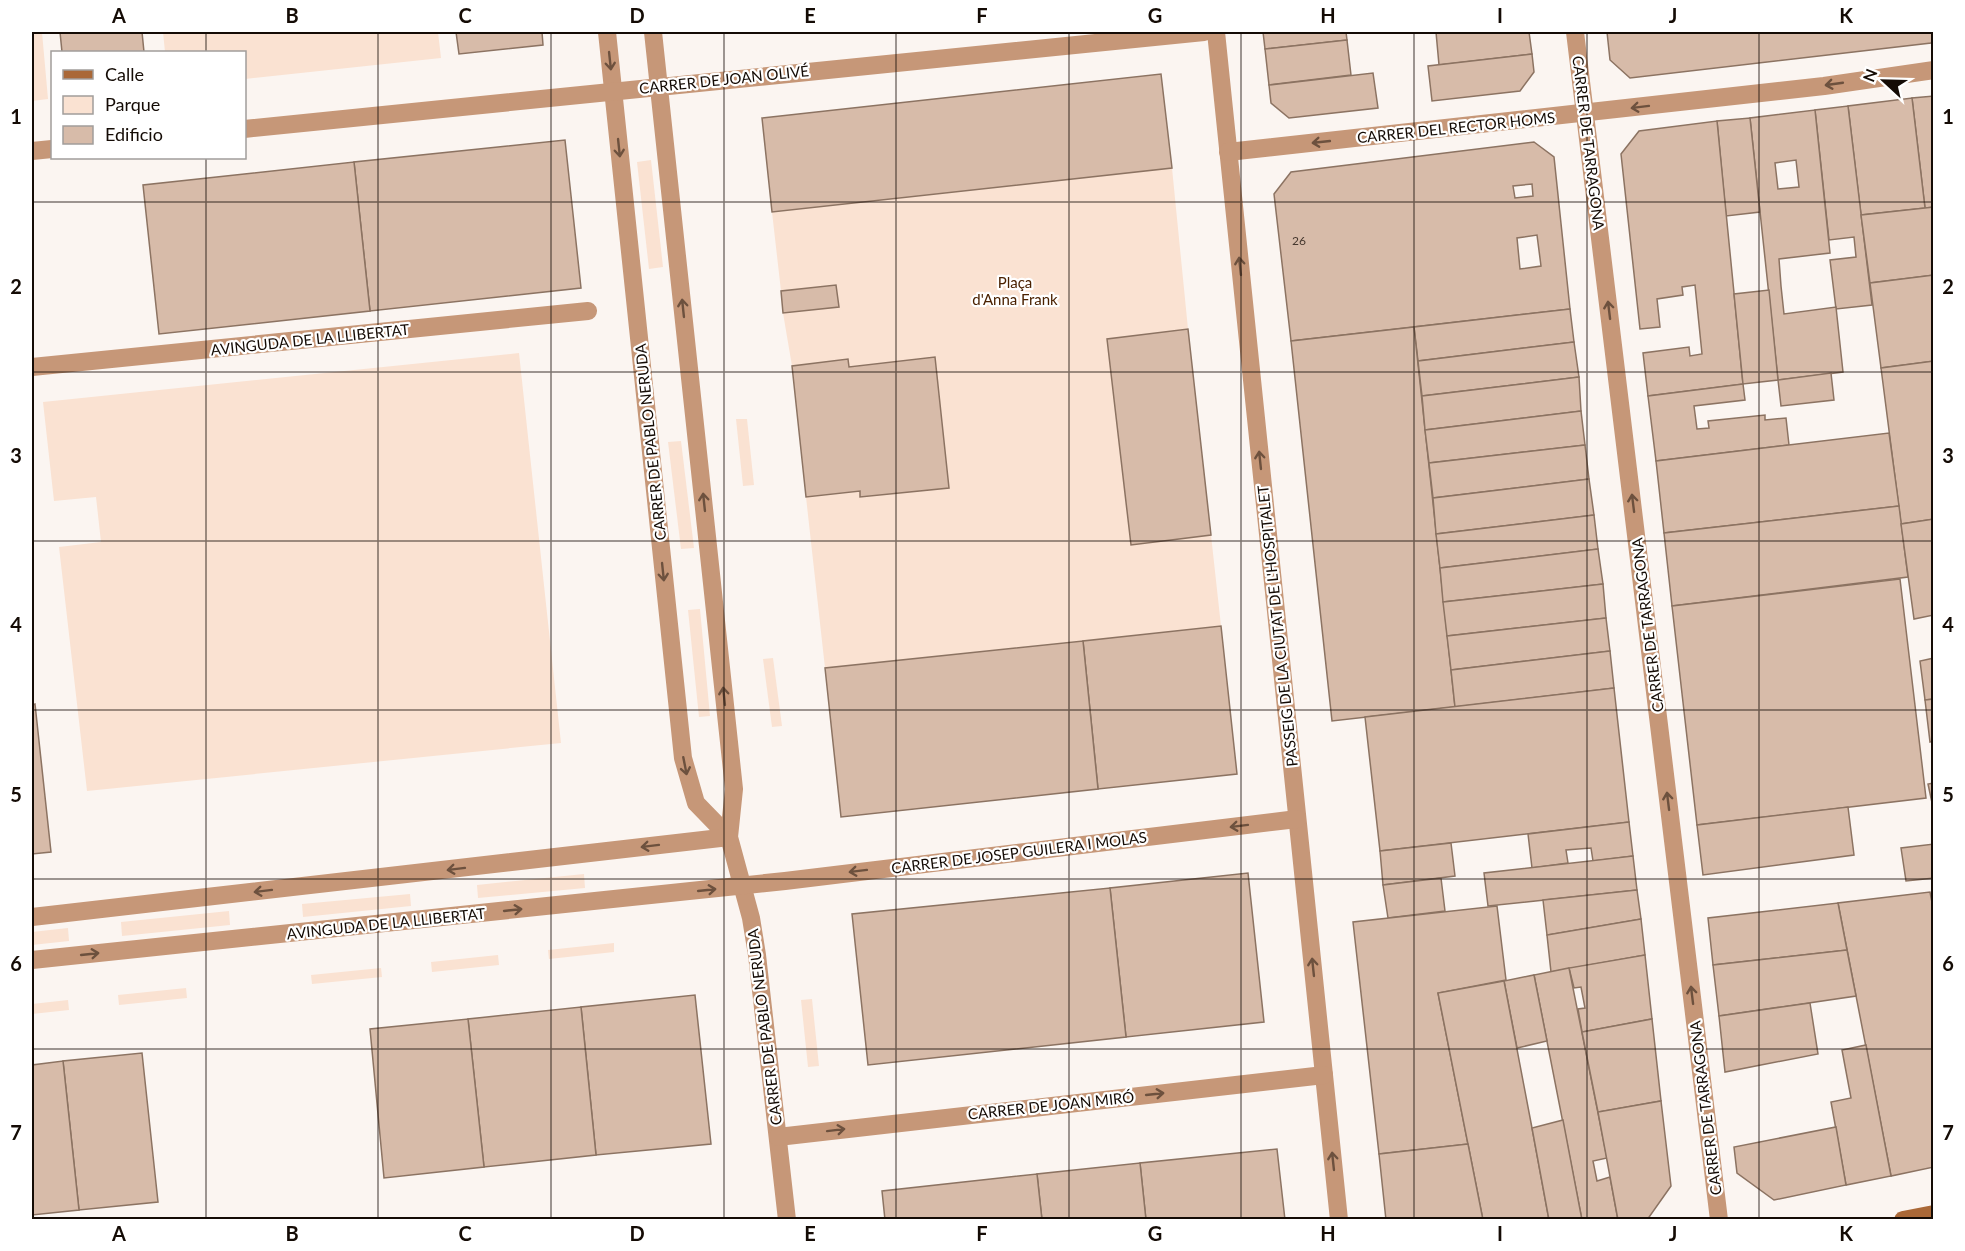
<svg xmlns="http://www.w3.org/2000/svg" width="1965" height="1251" viewBox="0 0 1965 1251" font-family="Lato,sans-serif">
<rect width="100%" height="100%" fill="#fbf5f1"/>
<g fill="#fae2d2">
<polygon points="32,32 42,32 48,99 32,101"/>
<polygon points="163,32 438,32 441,58 245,79 244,52 165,52"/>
<polygon points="651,160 663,267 649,269 637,162"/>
<polygon points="1172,168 1188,329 1107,339 1131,545 1211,535 1221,626 825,668 806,497 860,491 861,497 949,488 935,357 849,367 848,360 792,366 783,313 838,307 781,291 772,212"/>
<polygon points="519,353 561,743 87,791 59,547 101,542 96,497 54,501 43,402"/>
<polygon points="736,419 747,419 754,485 743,486"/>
<polygon points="681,441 694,548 681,549 668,442"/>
<polygon points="700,609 710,716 699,717 688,610"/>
<polygon points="773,658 782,726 772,727 763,659"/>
<polygon points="584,874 585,888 478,898 477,885"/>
<polygon points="410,894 411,906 303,917 302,904"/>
<polygon points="229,911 230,925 122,936 121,922"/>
<polygon points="68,928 69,941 32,945 32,932"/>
<polygon points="614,943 614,952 549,959 548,950"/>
<polygon points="498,955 499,965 432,972 431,962"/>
<polygon points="381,968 382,977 312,984 311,975"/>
<polygon points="186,988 187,998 119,1005 118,995"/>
<polygon points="812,999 819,1066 808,1067 801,1000"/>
<polygon points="68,1000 69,1010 32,1014 32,1004"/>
</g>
<g fill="#d7bba9" stroke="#8c7362" stroke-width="1.5" fill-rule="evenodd">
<polygon points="60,32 142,32 144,52 62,52"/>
<polygon points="456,32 542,32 543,45 459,54"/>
<polygon points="1263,32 1346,32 1347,40 1265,49"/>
<polygon points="1436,32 1529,32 1532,54 1439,65"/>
<polygon points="1607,32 1934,32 1934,37 1931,43 1630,78 1610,60"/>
<polygon points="1347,40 1351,75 1269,85 1265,49"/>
<polygon points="1532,54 1534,72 1520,91 1432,101 1428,66"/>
<polygon points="1373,73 1378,108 1289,118 1271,103 1269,85"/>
<polygon points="1161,74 1172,168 772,212 762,118"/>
<polygon points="1934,96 1934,207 1925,208 1912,98"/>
<polygon points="1912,98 1925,208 1861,215 1848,106"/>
<polygon points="1848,106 1872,305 1836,309 1830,260 1856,257 1854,237 1829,240 1815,110"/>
<path d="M1815 110 1830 253 1779 259 1781 286 1784 314 1836 307 1843 372 1778 380 1750 118ZM1796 160 1799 187 1778 189 1775 163Z"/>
<polygon points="1750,118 1760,212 1726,216 1717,121"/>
<polygon points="1717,121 1743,384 1648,396 1643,353 1689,347 1690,356 1702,354 1695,285 1682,287 1683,295 1657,299 1660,327 1640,329 1621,154 1639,131"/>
<polygon points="565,140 581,288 370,311 354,162"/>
<path d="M1534 142 1554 157 1570 309 1291 341 1274 194 1291 172ZM1532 184 1533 196 1515 198 1513 186ZM1537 235 1541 266 1520 269 1517 238Z"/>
<polygon points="354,162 370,311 159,334 143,185"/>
<polygon points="1934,207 1934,275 1870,283 1861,215"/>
<polygon points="1934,275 1934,361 1881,368 1870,283"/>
<polygon points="836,285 839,307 783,313 781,291"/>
<polygon points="1769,290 1778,380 1743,384 1734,294"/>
<polygon points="1570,309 1574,342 1418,361 1414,327"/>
<polygon points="1414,327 1455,707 1332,721 1291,341"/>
<polygon points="1188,329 1211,535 1131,545 1107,339"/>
<polygon points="1574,342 1579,377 1422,396 1418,361"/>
<polygon points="935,357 949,488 860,497 860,491 806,497 792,366 848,359 849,367"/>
<polygon points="1934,361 1934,519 1901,524 1881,368"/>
<polygon points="1831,373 1834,400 1781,406 1778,380"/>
<polygon points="1579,377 1581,411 1425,430 1422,396"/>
<polygon points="1743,384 1745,400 1694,406 1697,429 1709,428 1708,421 1765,415 1765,420 1786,418 1789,445 1656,461 1648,396"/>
<polygon points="1581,411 1585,445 1429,463 1425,430"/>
<polygon points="1889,433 1899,506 1664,533 1656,461"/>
<polygon points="1585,445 1589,479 1433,498 1429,463"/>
<polygon points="1589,479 1594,515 1436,534 1433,498"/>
<polygon points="1899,506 1908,577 1672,606 1664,533"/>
<polygon points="1594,515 1598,549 1440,568 1436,534"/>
<polygon points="1934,519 1934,615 1914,619 1901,524"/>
<polygon points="1598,549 1603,584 1443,602 1440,568"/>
<polygon points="1900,579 1926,798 1697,825 1672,606"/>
<polygon points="1603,584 1606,618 1447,636 1443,602"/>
<polygon points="1606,618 1610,651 1451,670 1447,636"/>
<polygon points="1221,626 1237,774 1098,789 1083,641"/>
<polygon points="1083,641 1098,789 841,817 825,668"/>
<polygon points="1610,651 1614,688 1455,707 1451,670"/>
<polygon points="1934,658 1934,699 1925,700 1920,661"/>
<polygon points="1614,688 1629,822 1380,851 1365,717"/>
<polygon points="1934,699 1934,741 1930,742 1925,700"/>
<polygon points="35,704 51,852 32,854 32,705"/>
<polygon points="1934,783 1934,812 1928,784"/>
<polygon points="1848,807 1854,855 1703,875 1697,825"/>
<polygon points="1629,822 1633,856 1593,861 1591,848 1566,850 1568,863 1532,868 1528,834"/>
<polygon points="1451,843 1455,876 1383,885 1380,851"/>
<polygon points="1934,844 1934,878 1906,881 1901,848"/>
<polygon points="1633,856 1637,890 1488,906 1484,873"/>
<polygon points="1248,873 1264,1022 1126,1037 1110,888"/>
<polygon points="1441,878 1445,911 1388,918 1383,885"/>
<polygon points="1110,888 1126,1037 868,1065 852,914"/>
<polygon points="1637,890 1641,919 1547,935 1543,900"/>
<polygon points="1930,892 1934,913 1934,1167 1891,1176 1838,903"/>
<polygon points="1838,903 1847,950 1713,965 1708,918"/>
<polygon points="1497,906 1506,980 1438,993 1468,1144 1379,1154 1353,922"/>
<polygon points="1641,919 1645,955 1551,972 1547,935"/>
<polygon points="1847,950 1856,996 1719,1016 1713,965"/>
<polygon points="1645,955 1652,1019 1582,1032 1578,1009 1585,1008 1581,987 1574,988 1569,968"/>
<polygon points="1569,968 1607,1158 1593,1161 1597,1181 1610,1177 1618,1220 1582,1220 1534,975"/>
<polygon points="1534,975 1547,1041 1517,1048 1504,981"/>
<polygon points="1504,981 1532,1128 1549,1220 1483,1220 1438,993"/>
<polygon points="695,995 711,1144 596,1155 581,1007"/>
<polygon points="1810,1003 1818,1054 1725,1072 1719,1016"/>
<polygon points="581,1007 596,1155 484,1167 468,1019"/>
<polygon points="468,1019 484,1167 384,1178 370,1029"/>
<polygon points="1652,1019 1661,1101 1598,1112 1582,1032"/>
<polygon points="1866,1045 1891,1176 1846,1185 1831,1102 1851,1098 1842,1050"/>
<polygon points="142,1053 158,1202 79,1210 63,1061"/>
<polygon points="63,1061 79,1210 32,1215 32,1065"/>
<polygon points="1661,1101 1671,1186 1647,1220 1618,1220 1598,1112"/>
<polygon points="1563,1120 1582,1220 1549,1220 1532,1128"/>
<polygon points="1836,1127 1846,1185 1774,1200 1737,1173 1734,1147"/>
<polygon points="1468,1144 1483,1220 1386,1220 1379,1154"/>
<polygon points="1277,1149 1285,1220 1146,1220 1140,1163"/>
<polygon points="1140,1163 1146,1220 1042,1220 1037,1174"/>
<polygon points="1037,1174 1042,1220 885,1220 882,1191"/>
</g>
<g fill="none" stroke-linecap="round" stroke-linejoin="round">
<g stroke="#c69778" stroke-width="18">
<polyline points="607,32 683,758 696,803 729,837"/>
<polyline points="653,32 734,789 729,837 751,918 757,955 787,1220"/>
<polyline points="1216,32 1339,1220"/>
<polyline points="1575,32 1719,1220"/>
<polyline points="244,129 1204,32"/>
<polyline points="32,151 52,149"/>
<polyline points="1228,152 1824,86 1934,70"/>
<polyline points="32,367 588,311"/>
<polyline points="32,917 729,837"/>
<polyline points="32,960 785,881 1297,819"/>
<polyline points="778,1137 1324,1075"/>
</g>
<polyline stroke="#aa6837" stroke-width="18" points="1903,1220 1934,1214"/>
</g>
<defs><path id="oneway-shaft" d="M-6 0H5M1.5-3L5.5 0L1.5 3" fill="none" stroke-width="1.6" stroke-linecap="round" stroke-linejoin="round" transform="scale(1.5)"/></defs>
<g stroke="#6d513e">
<use href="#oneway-shaft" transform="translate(610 61) rotate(84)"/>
<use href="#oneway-shaft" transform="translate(1834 84) rotate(172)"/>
<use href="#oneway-shaft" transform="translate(1640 107) rotate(173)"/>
<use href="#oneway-shaft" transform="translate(1321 142) rotate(174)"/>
<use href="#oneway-shaft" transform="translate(619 148) rotate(84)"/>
<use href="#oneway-shaft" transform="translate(1240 266) rotate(-96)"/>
<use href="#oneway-shaft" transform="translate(683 308) rotate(-96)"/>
<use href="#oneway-shaft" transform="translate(1609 310) rotate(-97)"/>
<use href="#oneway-shaft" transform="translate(1260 460) rotate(-96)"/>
<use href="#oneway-shaft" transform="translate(704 502) rotate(-96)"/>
<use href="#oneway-shaft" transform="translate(1633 503) rotate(-97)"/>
<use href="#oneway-shaft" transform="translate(663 572) rotate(84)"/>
<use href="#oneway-shaft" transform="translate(724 696) rotate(-96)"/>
<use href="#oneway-shaft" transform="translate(685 766) rotate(79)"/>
<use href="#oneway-shaft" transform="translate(1668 801) rotate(-97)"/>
<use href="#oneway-shaft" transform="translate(1239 826) rotate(173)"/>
<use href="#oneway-shaft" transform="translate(650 846) rotate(173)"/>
<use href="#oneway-shaft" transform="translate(456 869) rotate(173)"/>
<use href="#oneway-shaft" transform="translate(858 871) rotate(173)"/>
<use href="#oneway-shaft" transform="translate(707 890) rotate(-6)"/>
<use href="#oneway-shaft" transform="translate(263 891) rotate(173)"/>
<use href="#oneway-shaft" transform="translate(513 910) rotate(-6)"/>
<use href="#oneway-shaft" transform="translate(90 954) rotate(-6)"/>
<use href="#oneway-shaft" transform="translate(1313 967) rotate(-96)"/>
<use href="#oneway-shaft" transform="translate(1692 995) rotate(-97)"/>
<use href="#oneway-shaft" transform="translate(1155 1094) rotate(-6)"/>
<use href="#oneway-shaft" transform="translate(836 1130) rotate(-7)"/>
<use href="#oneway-shaft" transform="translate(1333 1161) rotate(-96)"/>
</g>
<path fill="none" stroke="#140b05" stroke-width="1.5" stroke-opacity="0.55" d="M206 32V52M378 32V1220M551 32V1220M724 32V1220M896 32V1220M1069 32V1220M1241 32V1220M1414 32V1220M1587 32V1220M1759 32V1220M206 158V1220M32 202H1934M32 372H1934M32 541H1934M32 710H1934M32 879H1934M32 1049H1934"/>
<g text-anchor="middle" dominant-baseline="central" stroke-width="4.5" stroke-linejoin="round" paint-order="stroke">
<g font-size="12" fill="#45372e">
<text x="1299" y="240">26</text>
</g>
<g font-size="15" fill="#140b05" stroke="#fff">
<text transform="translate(724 79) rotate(-6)">CARRER DE JOAN OLIVÉ</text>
<text transform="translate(1456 127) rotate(-6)">CARRER DEL RECTOR HOMS</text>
<text transform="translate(1589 143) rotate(83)">CARRER DE TARRAGONA</text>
<text transform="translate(310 339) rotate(-6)">AVINGUDA DE LA LLIBERTAT</text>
<text transform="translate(650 442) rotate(-96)">CARRER DE PABLO NERUDA</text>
<text transform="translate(1647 625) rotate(-97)">CARRER DE TARRAGONA</text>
<text transform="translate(1277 626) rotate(-96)">PASSEIG DE LA CIUTAT DE L'HOSPITALET</text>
<text transform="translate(1019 852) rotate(-7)">CARRER DE JOSEP GUILERA I MOLAS</text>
<text transform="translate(386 923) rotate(-6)">AVINGUDA DE LA LLIBERTAT</text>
<text transform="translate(764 1027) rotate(-97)">CARRER DE PABLO NERUDA</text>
<text transform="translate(1051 1105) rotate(-6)">CARRER DE JOAN MIRÓ</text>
<text transform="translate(1705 1108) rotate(-97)">CARRER DE TARRAGONA</text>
</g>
<g font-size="15" fill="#4a2100" stroke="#fff">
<text x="1015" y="282">Plaça<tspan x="1015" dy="17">d'Anna Frank</tspan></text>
</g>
</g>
<rect width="1965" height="1251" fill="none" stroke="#ffffff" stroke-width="66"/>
<rect x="51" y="51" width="195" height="108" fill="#ffffff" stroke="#a19d9b" stroke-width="1.5"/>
<rect x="63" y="70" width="30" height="9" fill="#aa6837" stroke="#a19d9b" stroke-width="1.5"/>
<text x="105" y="81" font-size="18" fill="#140b05">Calle</text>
<rect x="63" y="96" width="30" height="18" fill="#fae2d2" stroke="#a19d9b" stroke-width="1.5"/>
<text x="105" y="111" font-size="18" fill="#140b05">Parque</text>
<rect x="63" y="126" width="30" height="18" fill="#d7bba9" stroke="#a19d9b" stroke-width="1.5"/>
<text x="105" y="141" font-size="18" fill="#140b05">Edificio</text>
<g transform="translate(1884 81) rotate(292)" stroke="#ffffff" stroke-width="4.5" paint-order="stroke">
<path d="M0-4.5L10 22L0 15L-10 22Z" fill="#140b05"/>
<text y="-9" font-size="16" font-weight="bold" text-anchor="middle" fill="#140b05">N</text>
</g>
<rect x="33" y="33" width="1899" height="1185" fill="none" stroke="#140b05" stroke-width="2"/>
<g font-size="20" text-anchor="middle" font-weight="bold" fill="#140b05">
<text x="119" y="23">A</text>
<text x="292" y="23">B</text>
<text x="465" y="23">C</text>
<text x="637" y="23">D</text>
<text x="810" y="23">E</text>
<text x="982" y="23">F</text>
<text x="1155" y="23">G</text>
<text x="1328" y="23">H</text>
<text x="1500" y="23">I</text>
<text x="1673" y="23">J</text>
<text x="1846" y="23">K</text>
<text x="16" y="124">1</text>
<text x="1948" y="124">1</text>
<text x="16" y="294">2</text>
<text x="1948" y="294">2</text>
<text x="16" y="463">3</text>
<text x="1948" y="463">3</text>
<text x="16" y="632">4</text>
<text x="1948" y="632">4</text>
<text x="16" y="802">5</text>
<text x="1948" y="802">5</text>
<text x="16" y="971">6</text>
<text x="1948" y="971">6</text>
<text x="16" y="1140">7</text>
<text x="1948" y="1140">7</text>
<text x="119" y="1241">A</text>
<text x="292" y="1241">B</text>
<text x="465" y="1241">C</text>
<text x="637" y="1241">D</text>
<text x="810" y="1241">E</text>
<text x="982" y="1241">F</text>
<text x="1155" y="1241">G</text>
<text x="1328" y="1241">H</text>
<text x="1500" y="1241">I</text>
<text x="1673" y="1241">J</text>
<text x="1846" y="1241">K</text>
</g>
</svg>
